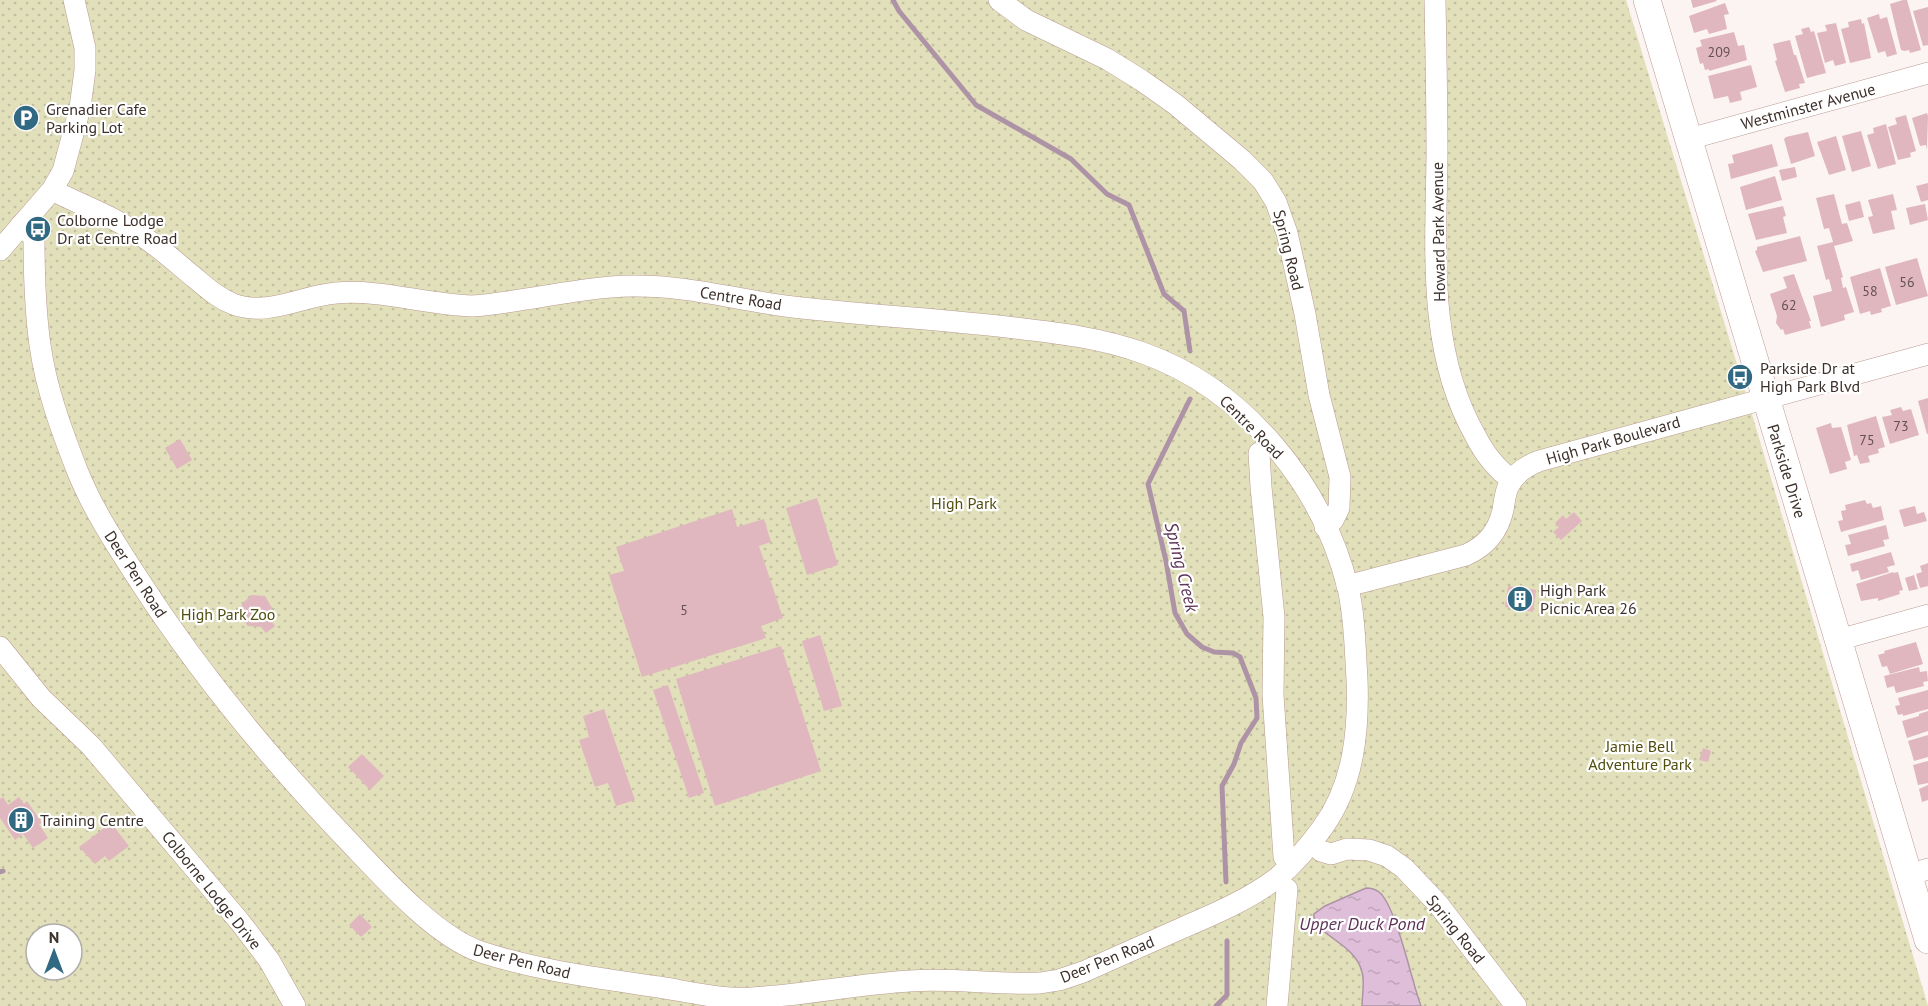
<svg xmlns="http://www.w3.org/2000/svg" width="1928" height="1006" viewBox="0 0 1928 1006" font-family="'PT Sans',sans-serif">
<defs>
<pattern id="park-dots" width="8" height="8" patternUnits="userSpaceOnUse" patternTransform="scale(1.5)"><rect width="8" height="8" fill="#e1e0ba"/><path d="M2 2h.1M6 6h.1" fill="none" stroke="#c2c0a0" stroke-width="1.8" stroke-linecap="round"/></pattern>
<pattern id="water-ripples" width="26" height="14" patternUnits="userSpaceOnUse" patternTransform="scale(1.5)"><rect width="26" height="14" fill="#debed9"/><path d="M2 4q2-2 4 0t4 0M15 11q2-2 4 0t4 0" fill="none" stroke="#bfa4ba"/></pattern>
</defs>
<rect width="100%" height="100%" fill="#fbf4f2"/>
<path fill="url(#park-dots)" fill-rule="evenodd" d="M0 0H1626L1740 374 1928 1006H0ZM36 934H72V970H36Z"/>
<path fill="url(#water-ripples)" stroke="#ad93a5" stroke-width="1.5" d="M1366 888C1370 888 1375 889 1379 892 1396 905 1412 983 1421 1006H1362C1362 996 1365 982 1362 972 1356 947 1328 940 1314 921V914L1325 906Z"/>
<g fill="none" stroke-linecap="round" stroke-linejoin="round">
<g stroke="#ad93a5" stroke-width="5">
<polyline points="893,0 899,11 976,105 1071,159 1107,194 1129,205 1164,294 1184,311 1190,351"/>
<polyline points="1190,399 1148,484 1166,561 1175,613 1187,634 1202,647 1214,652 1233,653 1240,657 1256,698 1257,718 1241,743 1234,764 1222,786 1226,882"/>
<polyline points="0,872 3,871"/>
<polyline points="1216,1006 1227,995 1227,941"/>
</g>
</g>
<g fill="#e1b7bf">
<polygon points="1691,0 1716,0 1717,1 1693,8"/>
<polygon points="1903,0 1907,0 1921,50 1910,53 1909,50 1905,51 1901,50 1890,4"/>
<polygon points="1725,3 1729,14 1724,15 1727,29 1709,34 1707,29 1694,33 1689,16"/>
<polygon points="1928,7 1928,45 1923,46 1913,11"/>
<polygon points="1879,14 1880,19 1887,17 1897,54 1887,57 1885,51 1878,53 1867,18"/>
<polygon points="1861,19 1862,24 1864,23 1871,58 1850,63 1841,29 1849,27 1848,22"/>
<polygon points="1836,23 1846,63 1835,66 1833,60 1825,63 1817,33 1827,31 1825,25"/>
<polygon points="1809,27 1811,32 1814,31 1826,73 1807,78 1795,36 1803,34 1801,29"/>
<polygon points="1734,32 1738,46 1744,45 1747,60 1709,71 1709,69 1705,70 1703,63 1700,64 1696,48 1702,46 1700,40"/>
<polygon points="1790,40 1794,55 1796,55 1805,83 1799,84 1800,88 1785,92 1775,61 1777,60 1773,44"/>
<polygon points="1751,65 1757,87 1740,92 1742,100 1730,103 1728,96 1714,99 1708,76"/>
<polygon points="1927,113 1928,116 1927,150 1926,145 1920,146 1912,118"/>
<polygon points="1906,115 1916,151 1910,153 1911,157 1898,160 1888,127 1897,124 1895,118"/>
<polygon points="1886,124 1896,164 1878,169 1867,135 1874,133 1873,128"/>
<polygon points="1861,131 1871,166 1852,172 1842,136"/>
<polygon points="1808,132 1815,156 1791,164 1784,139 1786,137"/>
<polygon points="1836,136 1846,170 1829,175 1817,142"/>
<polygon points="1772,144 1778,166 1731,179 1728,164 1734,163 1732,155"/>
<polygon points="1795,167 1797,177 1782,181 1779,170"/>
<polygon points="1775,176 1782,200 1746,210 1740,187"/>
<polygon points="1928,183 1928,200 1921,202 1916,186"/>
<polygon points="1834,194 1842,224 1847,223 1853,241 1834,246 1843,277 1841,278 1843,288 1846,287 1854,312 1844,315 1845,320 1821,327 1813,296 1832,291 1829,279 1826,280 1817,246 1833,242 1829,228 1824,229 1816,198"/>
<polygon points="1893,194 1897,210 1891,211 1895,229 1873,234 1868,217 1873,216 1868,200"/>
<polygon points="1860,201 1864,217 1849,221 1845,205"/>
<polygon points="1925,204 1928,220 1910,225 1906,208"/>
<polygon points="1783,206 1786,216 1783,217 1787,233 1756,240 1748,214"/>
<polygon points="1800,236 1807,261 1763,272 1755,251 1757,250 1757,247"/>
<polygon points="1917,258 1928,296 1896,305 1885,267"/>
<polygon points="1880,268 1891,306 1881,309 1882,312 1871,315 1870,311 1860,314 1850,277"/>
<polygon points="1794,274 1811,321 1809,321 1811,328 1785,335 1783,329 1781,330 1776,323 1777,316 1770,294 1787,288 1783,277"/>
<polygon points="1928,398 1928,434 1927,434 1918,401"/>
<polygon points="1901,407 1903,411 1911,409 1919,435 1890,444 1882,417 1892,415 1890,410"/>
<polygon points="1876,416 1885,447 1878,449 1879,453 1868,456 1870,462 1860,464 1857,455 1854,456 1847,425"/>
<polygon points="1831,423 1832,428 1841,427 1851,460 1845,462 1847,469 1830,474 1816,428"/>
<polygon points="180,439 192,460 177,469 165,448"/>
<polygon points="817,498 838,565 807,575 786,508"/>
<polygon points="1865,500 1867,504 1871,503 1873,508 1881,506 1884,520 1841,532 1838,521 1843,520 1841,511 1846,510 1845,505"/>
<polygon points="1915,506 1917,514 1924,512 1927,521 1904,527 1899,510"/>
<polygon points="732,509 737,527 764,519 771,542 759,546 783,618 761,626 766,638 642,677 609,575 624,571 616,547"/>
<polygon points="1574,512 1582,521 1561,540 1553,532 1559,527 1555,523 1563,515 1566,519"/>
<polygon points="1886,525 1889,539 1883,540 1885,546 1848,556 1845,545 1851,544 1848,535"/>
<polygon points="1891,552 1895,565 1887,567 1889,572 1861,580 1858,570 1852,572 1850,564"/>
<polygon points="1928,563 1928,586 1920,588 1916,574 1922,572 1920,566"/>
<polygon points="1893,572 1893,573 1898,572 1903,590 1899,591 1900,594 1878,601 1878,598 1861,601 1856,584"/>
<polygon points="1914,575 1918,589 1909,591 1905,578"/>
<polygon points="1508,586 1536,590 1533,612 1505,607"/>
<polygon points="251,595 265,596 272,608 270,619 275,626 266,633 261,627 248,626 240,617 242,604"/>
<polygon points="820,635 842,706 824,711 802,641"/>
<polygon points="1916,642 1923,664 1890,674 1887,666 1882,667 1878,655 1885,653 1884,651"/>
<polygon points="781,646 821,771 715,806 676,679"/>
<polygon points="1919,667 1920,672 1927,671 1928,681 1923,682 1924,686 1896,693 1894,686 1887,688 1884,676"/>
<polygon points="668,685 704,793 689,798 653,690"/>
<polygon points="1928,690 1928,709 1903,716 1903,714 1898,715 1895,706 1900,705 1898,698"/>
<polygon points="604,709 635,800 616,806 608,783 595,787 579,740 589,737 583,716"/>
<polygon points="1928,711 1928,731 1907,738 1902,721 1919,716 1919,714"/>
<polygon points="1928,735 1928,757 1914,761 1908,741"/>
<polygon points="1703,748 1711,751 1708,762 1699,760"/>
<polygon points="362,754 384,776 370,790 348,767"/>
<polygon points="1928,761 1928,783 1918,785 1913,765"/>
<polygon points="1928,785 1928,800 1922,802 1919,789"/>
<polygon points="3,797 8,805 19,797 24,804 27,801 42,823 39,824 48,838 33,848 23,834 15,840 0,818 0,799"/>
<polygon points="111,823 129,846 109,861 105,856 95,864 79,847"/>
<polygon points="360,914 372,927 361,937 349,925"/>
</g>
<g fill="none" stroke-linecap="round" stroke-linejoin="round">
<g stroke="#bb9b91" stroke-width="22">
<g id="minor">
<polyline points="999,0 1026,20 1107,59 1141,80 1175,104 1242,160 1263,181 1276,202 1287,233 1305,314 1319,395 1340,477 1339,508 1333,520 1325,527"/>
<path d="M1435 0C1436 52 1437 103 1437 155 1436 248 1427 351 1475 435 1484 453 1495 468 1512 480"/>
<polyline points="1689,139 1928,73"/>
<path d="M21 225 34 237C34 273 35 309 40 345 46 388 61 429 77 470 92 508 115 543 137 577 200 675 274 764 354 847 386 881 438 938 481 952 539 971 599 978 659 987 690 992 721 1000 752 998 805 995 857 984 910 981 954 978 997 985 1040 983L1059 980 1083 972C1116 957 1149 943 1182 928 1214 914 1248 900 1277 878 1294 864 1310 845 1323 827 1354 784 1359 730 1357 679 1355 649 1355 618 1348 588 1322 484 1244 389 1143 353 1101 338 1059 333 1015 328 938 319 861 315 785 306 734 299 684 285 632 286 578 287 526 302 472 306 427 305 381 289 336 293 301 296 267 317 233 304 218 298 207 288 195 278 179 265 163 250 145 238 117 218 83 206 52 190"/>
<polyline points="0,250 52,190 63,171 80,108 85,70 85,48 74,0"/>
<polyline points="1259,453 1261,487 1274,617 1273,695 1284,857"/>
<path d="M1347 586 1466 555C1486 546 1498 532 1503 510 1504 503 1505 494 1508 487 1514 474 1526 466 1539 461L1928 354"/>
<polyline points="1838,640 1928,615"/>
<polyline points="0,647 41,698 91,746 240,922 269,960 295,1006"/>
<polyline points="1321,851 1331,854 1347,849 1369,850 1387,856 1404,868 1438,904 1516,1006"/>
<polyline points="1908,875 1928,869"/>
<polyline points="1277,1006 1287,889"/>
</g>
</g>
<g stroke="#bb9b91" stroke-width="28">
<polyline id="major" points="1647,0 1928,940"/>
</g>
<use href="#minor" stroke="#fff" stroke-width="21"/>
<use href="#major" stroke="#fff" stroke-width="27"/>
</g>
<defs>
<g id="parking-disc" transform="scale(1.35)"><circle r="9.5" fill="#316983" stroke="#fff"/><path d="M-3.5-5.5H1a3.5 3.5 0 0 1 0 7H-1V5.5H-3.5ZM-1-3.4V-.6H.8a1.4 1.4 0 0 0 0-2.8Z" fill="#fff"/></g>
<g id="bus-disc" transform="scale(1.35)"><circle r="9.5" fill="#316983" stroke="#fff"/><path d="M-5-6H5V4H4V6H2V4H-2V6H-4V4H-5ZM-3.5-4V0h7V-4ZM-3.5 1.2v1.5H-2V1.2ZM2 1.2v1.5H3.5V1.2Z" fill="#fff"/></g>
<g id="building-disc" transform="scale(1.35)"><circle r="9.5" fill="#316983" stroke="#fff"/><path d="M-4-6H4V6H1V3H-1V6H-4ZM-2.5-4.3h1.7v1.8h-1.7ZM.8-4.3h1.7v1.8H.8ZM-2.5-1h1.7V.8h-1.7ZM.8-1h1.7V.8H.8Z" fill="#fff"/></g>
</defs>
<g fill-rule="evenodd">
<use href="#parking-disc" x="26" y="118"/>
<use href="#bus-disc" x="38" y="229"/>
<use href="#bus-disc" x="1740" y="377"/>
<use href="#building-disc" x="1520" y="599"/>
<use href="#building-disc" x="21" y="820"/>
</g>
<g text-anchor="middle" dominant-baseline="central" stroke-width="4.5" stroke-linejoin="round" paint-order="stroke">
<g font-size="14" fill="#655250">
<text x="1719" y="52">209</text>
<text x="1907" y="282">56</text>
<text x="1870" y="291">58</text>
<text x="1789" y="305">62</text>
<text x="1901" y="426">73</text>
<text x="1867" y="440">75</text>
<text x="684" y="610">5</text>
</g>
<g font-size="16" fill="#3c302b" stroke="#fff">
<text transform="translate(1808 106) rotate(-15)">Westminster Avenue</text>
<text transform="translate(1438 232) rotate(-91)">Howard Park Avenue</text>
<text transform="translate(1289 250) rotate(76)">Spring Road</text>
<text transform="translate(741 298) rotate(9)">Centre Road</text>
<text transform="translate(1252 427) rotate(45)">Centre Road</text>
<text transform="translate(1613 440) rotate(-16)">High Park Boulevard</text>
<text transform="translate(1787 471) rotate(73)">Parkside Drive</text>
<text transform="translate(136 574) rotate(57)">Deer Pen Road</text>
<text transform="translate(212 890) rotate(51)">Colborne Lodge Drive</text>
<text transform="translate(1456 929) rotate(51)">Spring Road</text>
<text transform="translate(1107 959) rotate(-22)">Deer Pen Road</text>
<text transform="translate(522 961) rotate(14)">Deer Pen Road</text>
</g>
<g font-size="16" fill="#3c302b" stroke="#fff" text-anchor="start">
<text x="46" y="109">Grenadier Cafe<tspan x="46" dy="18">Parking Lot</tspan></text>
<text x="57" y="220">Colborne Lodge<tspan x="57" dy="18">Dr at Centre Road</tspan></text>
<text x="1760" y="368">Parkside Dr at<tspan x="1760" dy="18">High Park Blvd</tspan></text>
<text x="1540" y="590">High Park<tspan x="1540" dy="18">Picnic Area 26</tspan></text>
<text x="40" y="820">Training Centre</text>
</g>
<g font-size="16" fill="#514e0f" stroke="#fff">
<text x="964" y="503">High Park</text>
<text x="228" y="614">High Park Zoo</text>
<text x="1640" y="746">Jamie Bell<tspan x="1640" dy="18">Adventure Park</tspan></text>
</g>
<g font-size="18" font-style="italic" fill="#5c3256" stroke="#fff">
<text transform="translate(1182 567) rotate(76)">Spring Creek</text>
<text x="1362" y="923">Upper Duck Pond</text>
</g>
</g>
<g transform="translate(54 952)"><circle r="28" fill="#ffffff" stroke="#b1acaa" stroke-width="1.5"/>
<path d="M0-4.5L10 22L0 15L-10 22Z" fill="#316983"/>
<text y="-9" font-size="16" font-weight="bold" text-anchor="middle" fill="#3c302b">N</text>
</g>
</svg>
